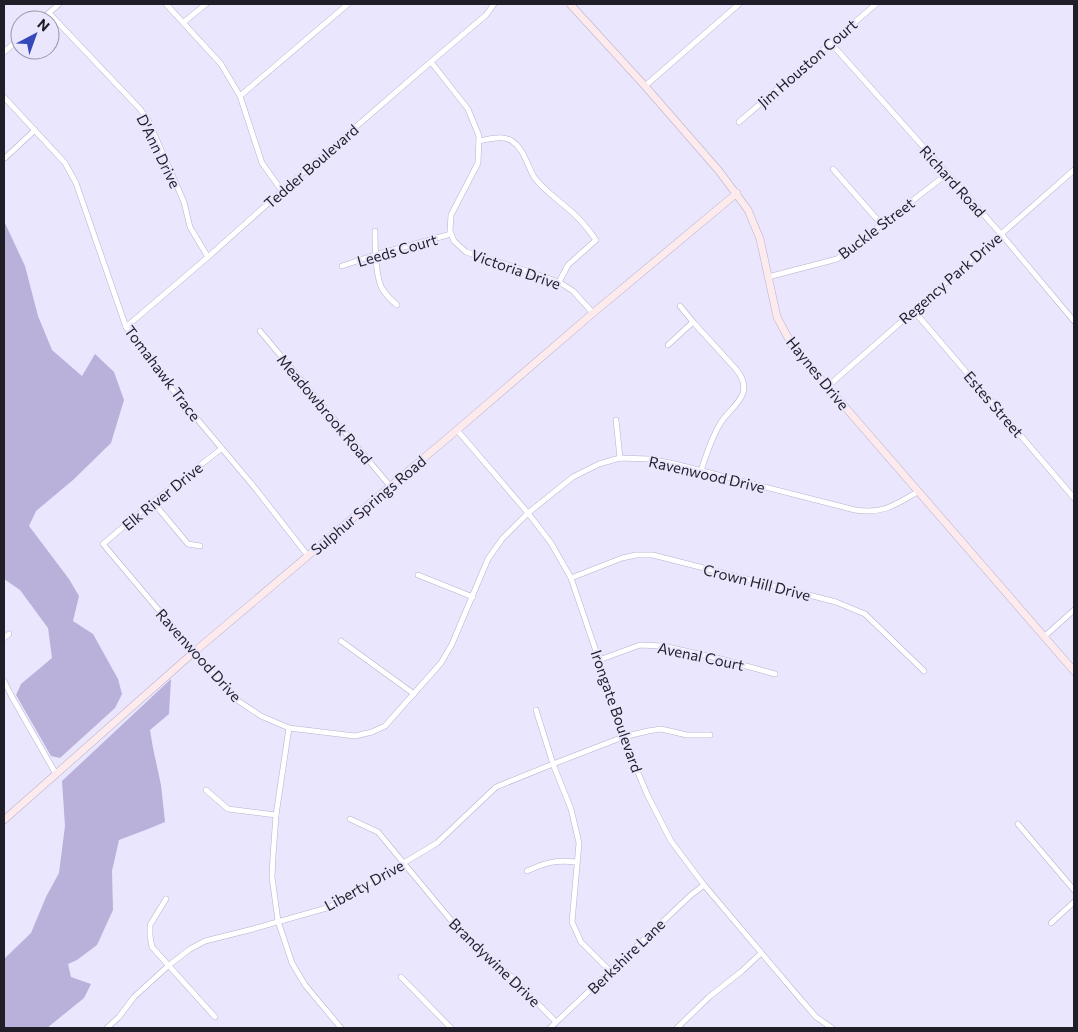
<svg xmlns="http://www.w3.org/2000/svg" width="1078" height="1032" viewBox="0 0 1078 1032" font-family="Commissioner,sans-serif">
<rect width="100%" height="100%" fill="#eae6fd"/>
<g fill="#b9b1da">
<polygon points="4,221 25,266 38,316 52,350 82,376 95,354 114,372 124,400 111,443 73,480 36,511 29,526 69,579 79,596 73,621 93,634 118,679 122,694 115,708 60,758 51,756 16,695 21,684 52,658 48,628 20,590 4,579"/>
<polygon points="171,679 169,714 150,730 153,748 161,785 165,822 148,829 119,840 112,871 113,910 97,945 77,960 68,964 71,977 91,984 84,998 47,1028 4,1028 4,959 31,933 46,897 59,873 65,826 62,781"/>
</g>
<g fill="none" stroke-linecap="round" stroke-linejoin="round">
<g stroke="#b8b2ce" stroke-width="6">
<g id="street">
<polyline points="166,4 221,64 240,96 262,163 282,191"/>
<polyline points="49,13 140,109 148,120 184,202 190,227 208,257"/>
<polyline points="41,20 59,4"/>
<polyline points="184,22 206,4"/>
<polyline points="830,42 1001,234 1074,321"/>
<polyline points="4,52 20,38"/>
<polyline points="431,62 468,109 479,136 478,163 451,215 450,231 454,241 466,252 527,271 559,282 573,291 593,313"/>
<polyline points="645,86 739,4"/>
<polyline points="240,96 348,4"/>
<polyline points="4,97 65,163 76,183 126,327 161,376 255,488 308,556"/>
<polyline points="739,122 876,4"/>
<path d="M479 141C488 139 503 135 512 141 524 149 527 165 534 177 545 192 563 203 576 216 584 223 590 232 596 240L568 265 559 282"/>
<polyline points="5,158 35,130"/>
<polyline points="833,169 882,225"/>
<path d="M375 231C375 246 375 278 383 290 387 296 392 301 397 305"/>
<polyline points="342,266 375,255 451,234"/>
<polyline points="768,277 837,259 947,174"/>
<path d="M680 306 693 322 735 368C741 375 746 383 743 393 739 405 726 413 720 424 711 439 706 455 701 471"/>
<polyline points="914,311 1074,498"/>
<polyline points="126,327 208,257 282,191 426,66 486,15 494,4"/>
<polyline points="260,331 390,486"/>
<polyline points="668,345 693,322"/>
<polyline points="827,387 1074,170"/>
<polyline points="616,420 620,458"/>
<polyline points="457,430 528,513 551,543 571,578 599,660 623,737 647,794 671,841 704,885 797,995 816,1017 832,1028"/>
<path d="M221 449 153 502 103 544 194 652 237 700 261 716 289 728 355 736 372 732 385 726 441 663 452 644 488 559 502 539 528 513 573 477 599 464 620 458 649 459 675 464 855 510C884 514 895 505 919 491"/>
<polyline points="153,502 188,544 200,546"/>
<polyline points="418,575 473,597"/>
<polyline points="571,578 622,558 636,555 653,555 836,602 865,614 924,671"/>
<polyline points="1045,636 1074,610"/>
<polyline points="4,638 9,634"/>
<polyline points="341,641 414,694"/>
<polyline points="599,660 640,645 663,646 721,659 775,674"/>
<polyline points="4,681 12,697 56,774"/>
<polyline points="536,710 553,764 571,809 579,843 572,922 581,942 610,971"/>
<polyline points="289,728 276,815 273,856 272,877 278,921 292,963 305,985 341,1028"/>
<polyline points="206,790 228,809 276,815"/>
<polyline points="350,819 378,832 469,942 514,979 556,1022"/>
<polyline points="1018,824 1074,890"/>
<path d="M527 871C547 862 555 860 576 862"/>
<polyline points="166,899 150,925 150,936 152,947 215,1017"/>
<polyline points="1051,923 1074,902"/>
<polyline points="401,977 451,1028"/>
<polyline points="107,1028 119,1017 134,997 168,966 190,949 205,941 253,929 330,907 437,843 496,787 553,764 623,737 648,731 661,729 687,735 710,735"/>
<polyline points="550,1028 691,895 704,885"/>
<polyline points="677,1028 709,997 742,971 761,953"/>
</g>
</g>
<g stroke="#b8b2ce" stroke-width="8">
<g id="secondary">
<polyline points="570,4 645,86 719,171 748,210 760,239 777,317 793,347 1074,671"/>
<polyline points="4,820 194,652 457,430 593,313 737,193"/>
</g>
</g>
<use href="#street" stroke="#fff" stroke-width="5"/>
<use href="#secondary" stroke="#fdeaec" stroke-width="7"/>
</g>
<g text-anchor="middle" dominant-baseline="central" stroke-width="4" stroke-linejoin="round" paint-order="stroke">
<g font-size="15" fill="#201e28" stroke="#eae6fd">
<text transform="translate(807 63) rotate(-41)">Jim Houston Court</text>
<text transform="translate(159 151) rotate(64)">D'Ann Drive</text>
<text transform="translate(311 166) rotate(-41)">Tedder Boulevard</text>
<text transform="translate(953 181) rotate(48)">Richard Road</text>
<text transform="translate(876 228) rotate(-37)">Buckle Street</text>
<text transform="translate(397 250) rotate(-16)">Leeds Court</text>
<text transform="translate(516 269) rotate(19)">Victoria Drive</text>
<text transform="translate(950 278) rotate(-41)">Regency Park Drive</text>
<text transform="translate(163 373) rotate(53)">Tomahawk Trace</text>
<text transform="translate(818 373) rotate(51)">Haynes Drive</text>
<text transform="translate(994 404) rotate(49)">Estes Street</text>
<text transform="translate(325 409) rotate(50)">Meadowbrook Road</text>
<text transform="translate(707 474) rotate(13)">Ravenwood Drive</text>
<text transform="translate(162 496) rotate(-39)">Elk River Drive</text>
<text transform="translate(368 505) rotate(-40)">Sulphur Springs Road</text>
<text transform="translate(757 582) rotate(14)">Crown Hill Drive</text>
<text transform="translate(199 655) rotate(48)">Ravenwood Drive</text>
<text transform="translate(701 656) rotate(12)">Avenal Court</text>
<text transform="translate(617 711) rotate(71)">Irongate Boulevard</text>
<text transform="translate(364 885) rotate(-29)">Liberty Drive</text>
<text transform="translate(626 956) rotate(-44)">Berkshire Lane</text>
<text transform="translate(495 962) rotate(44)">Brandywine Drive</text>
</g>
</g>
<rect width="1078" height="1032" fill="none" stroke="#201e28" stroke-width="10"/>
<g transform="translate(35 35) rotate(41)"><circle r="24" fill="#eae6fd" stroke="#9996a8"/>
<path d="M0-4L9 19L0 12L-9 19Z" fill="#3748bb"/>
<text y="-8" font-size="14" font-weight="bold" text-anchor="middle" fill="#201e28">N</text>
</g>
</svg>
